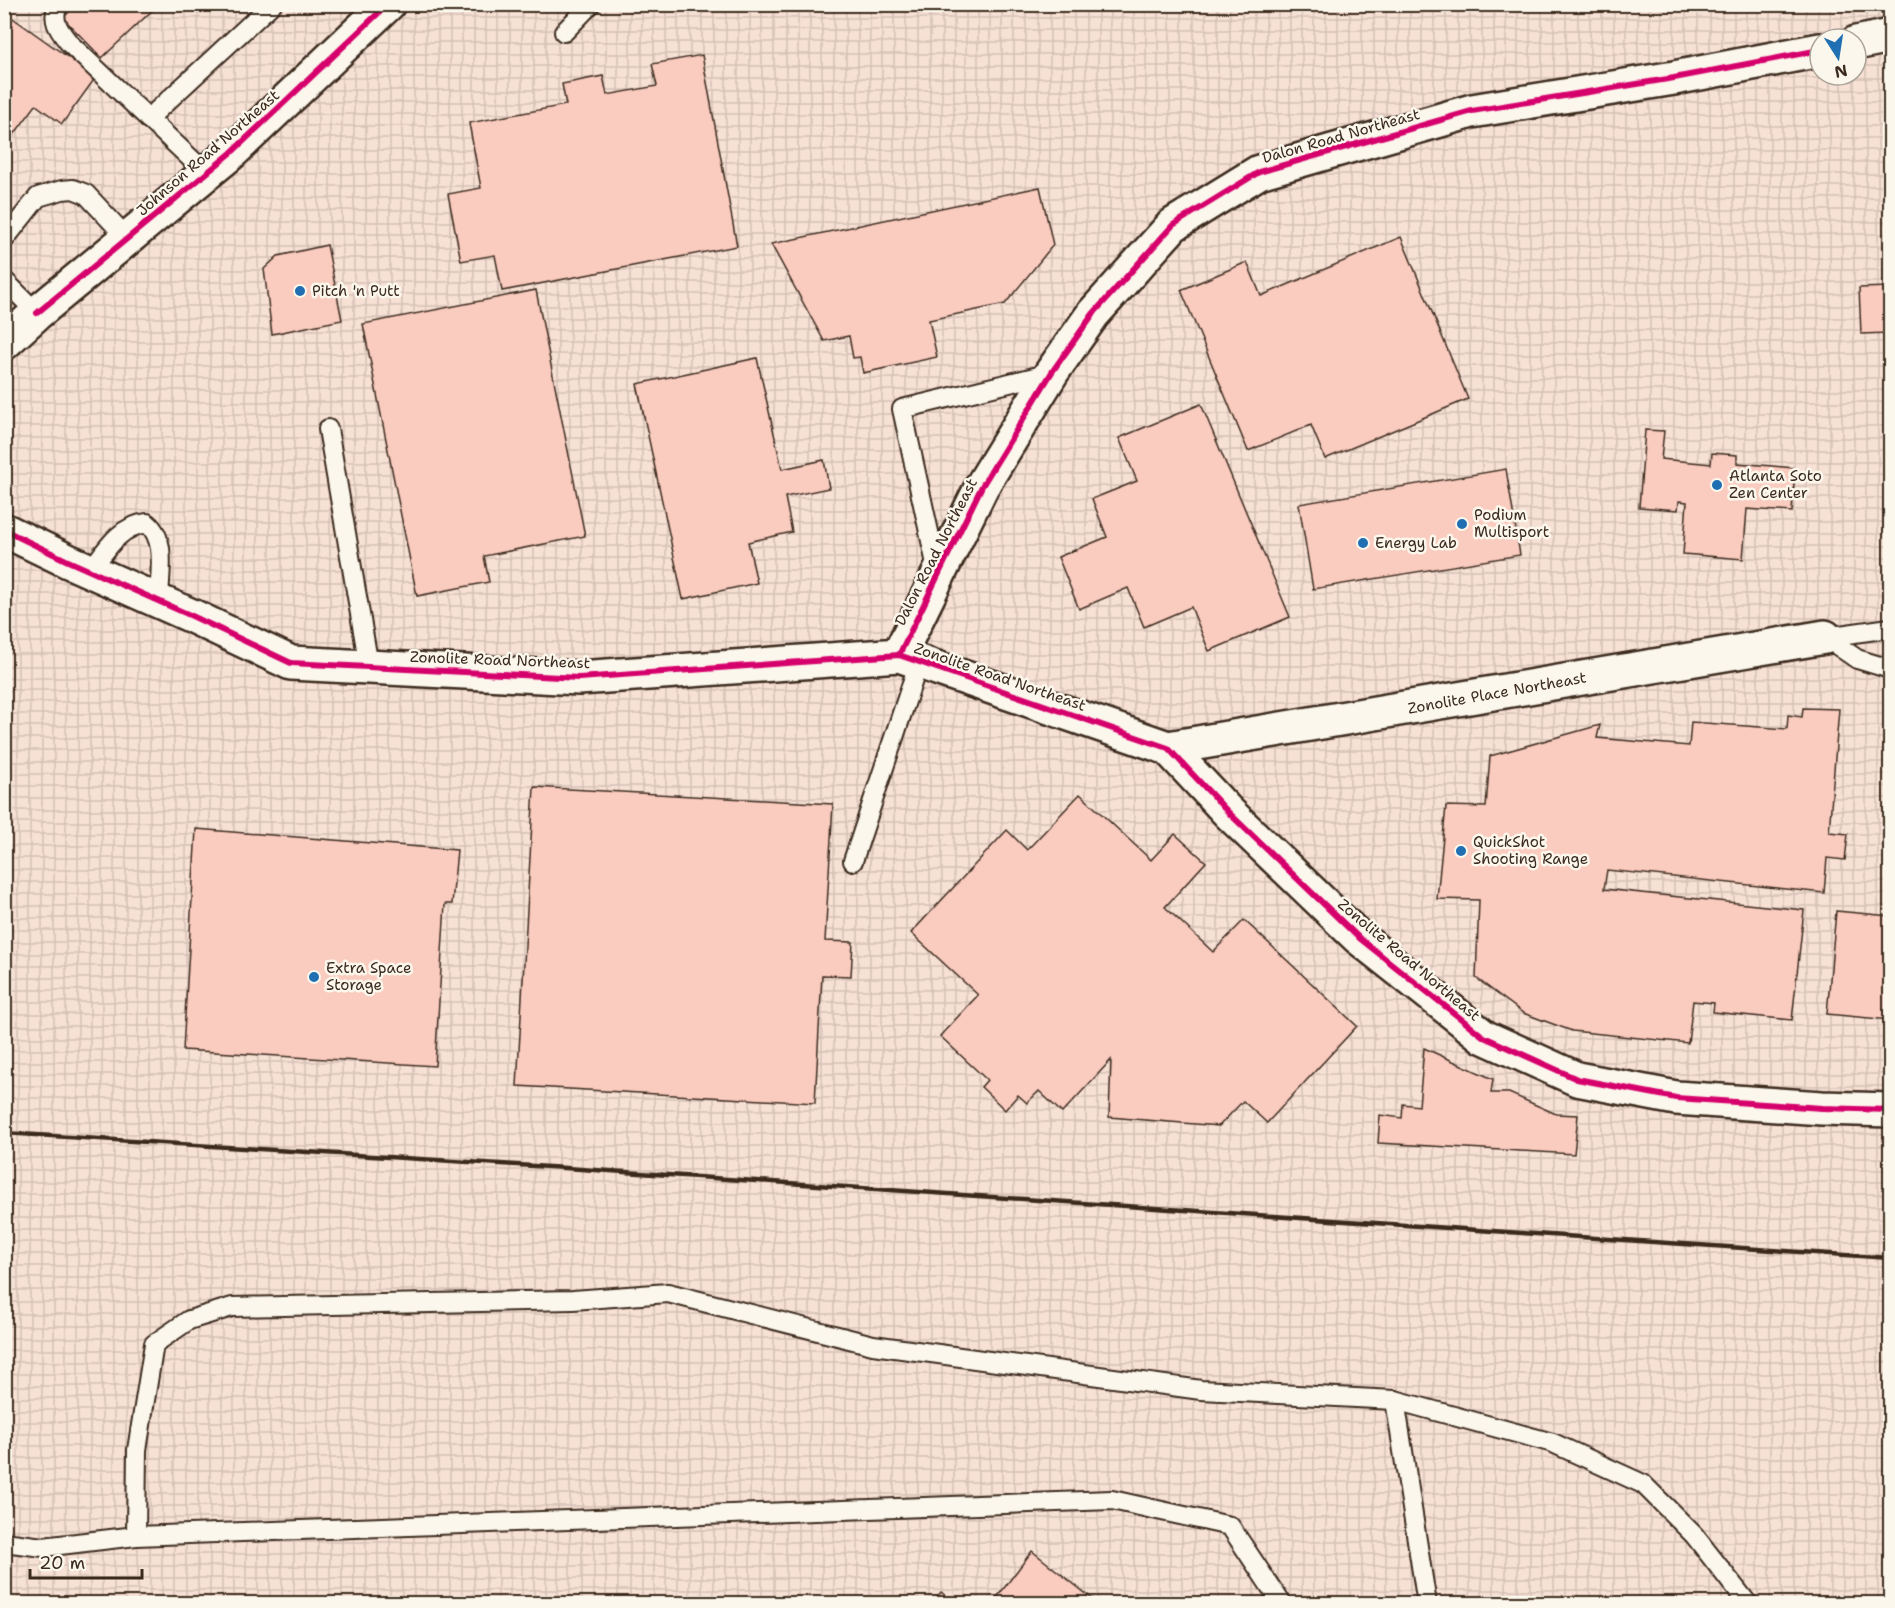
<svg xmlns="http://www.w3.org/2000/svg" width="1895" height="1608" viewBox="0 0 1895 1608" font-family="'Shantell Sans',sans-serif">
<defs>
<pattern id="industrial-grid" width="8" height="8" patternUnits="userSpaceOnUse" patternTransform="scale(1.5)"><rect width="8" height="8" fill="#f7e0d4"/><path d="M0 4h8M4 0v8" fill="none" stroke="#d5c0b6"/></pattern>
</defs>
<rect width="100%" height="100%" fill="#fbeee3"/>
<filter id="ink" filterUnits="userSpaceOnUse"><feTurbulence type="fractalNoise" baseFrequency=".0167" numOctaves="2"/><feDisplacementMap in="SourceGraphic" scale="12" xChannelSelector="R" yChannelSelector="G"/><feConvolveMatrix kernelMatrix="1 2 1 2 8 2 1 2 1" color-interpolation-filters="sRGB"/></filter>
<g filter="url(#ink)">
<path fill="url(#industrial-grid)" fill-rule="evenodd" d="M5 5H1890V1603H5ZM1820 39H1856V75H1820Z"/>
<g fill="#facbbf" stroke="#3b2a1e" stroke-width="1.5">
<polygon points="77,4 159,4 102,58 63,18"/>
<polygon points="7,14 96,77 62,124 36,105 10,140 4,136 4,17"/>
<polygon points="702,55 737,246 502,291 495,255 461,261 448,194 481,188 469,123 566,105 562,84 603,76 607,95 657,86 652,64"/>
<polygon points="1040,187 1053,245 1005,304 929,320 937,357 863,373 860,357 853,358 849,336 824,341 771,244"/>
<polygon points="1401,237 1468,399 1325,459 1311,425 1248,451 1181,290 1247,262 1261,296"/>
<polygon points="327,245 342,320 272,334 264,269 278,256"/>
<polygon points="1890,287 1890,333 1861,334 1859,288"/>
<polygon points="536,290 585,536 484,556 489,582 417,596 363,324"/>
<polygon points="757,358 782,469 824,460 829,488 785,497 792,532 748,542 757,583 683,599 637,384"/>
<polygon points="1201,404 1290,617 1209,651 1191,607 1144,627 1128,588 1079,609 1058,557 1107,537 1092,499 1137,481 1119,438"/>
<polygon points="1645,430 1664,431 1661,459 1711,464 1712,453 1737,455 1737,463 1795,468 1792,512 1747,509 1743,559 1683,554 1687,502 1679,501 1678,510 1639,507"/>
<polygon points="1506,469 1520,555 1313,589 1299,504"/>
<polygon points="1803,708 1839,709 1829,832 1848,834 1845,860 1827,858 1824,893 1607,870 1604,889 1804,910 1792,1020 1713,1012 1714,1003 1693,1001 1688,1043 1572,1031 1523,1013 1476,978 1479,900 1437,899 1446,806 1486,807 1490,756 1600,725 1597,738 1689,746 1691,722 1787,729 1788,715 1802,717"/>
<polygon points="534,787 833,804 825,941 853,942 851,976 822,975 815,1103 517,1086"/>
<polygon points="1080,794 1151,860 1175,834 1206,862 1165,907 1213,952 1244,920 1357,1026 1267,1123 1243,1101 1219,1126 1109,1117 1111,1060 1062,1113 1039,1091 1027,1103 1018,1095 1005,1110 981,1087 987,1080 940,1036 978,995 911,933 1007,830 1027,850"/>
<polygon points="196,829 457,850 452,904 445,904 435,1066 183,1050"/>
<polygon points="1836,911 1890,916 1890,1020 1827,1014"/>
<polygon points="1424,1048 1493,1079 1491,1093 1509,1093 1556,1114 1578,1115 1574,1154 1378,1143 1380,1115 1402,1118 1403,1104 1419,1106"/>
<polygon points="1032,1551 1099,1604 992,1604"/>
<polygon points="941,1592 956,1604 932,1604"/>
</g>
<g fill="none" stroke-linecap="round" stroke-linejoin="round">
<g stroke="#3b2a1e" stroke-width="22">
<g id="service">
<path d="M58 4C51 21 59 30 69 43L206 173"/>
<polyline points="1890,4 1890,7"/>
<polyline points="564,32 591,4"/>
<polyline points="148,119 272,4"/>
<polyline points="4,240 38,197 62,190 73,189 86,194 128,239"/>
<polyline points="4,280 37,313"/>
<polyline points="328,429 369,666"/>
<path d="M90 571C106 550 119 526 147 523 168 540 159 576 159 601"/>
<polyline points="938,573 902,409 1051,373"/>
<polyline points="1825,637 1857,659 1890,669"/>
<polyline points="1825,637 1890,628"/>
<polyline points="853,861 919,662"/>
<polyline points="1395,1400 1427,1604"/>
<polyline points="136,1536 1112,1500 1230,1526 1282,1604"/>
<polyline points="4,1542 43,1547 136,1536 137,1450 154,1344 189,1320 232,1307 573,1300 668,1293 873,1345 1201,1390 1395,1400 1553,1443 1643,1484 1694,1535 1748,1604"/>
</g>
</g>
<g stroke="#3b2a1e" stroke-width="38">
<g id="minor">
<polyline points="1856,43 1890,36"/>
<polyline points="4,530 68,561 192,616 291,663 579,678 899,655 1168,748 1228,812 1358,937 1484,1037 1577,1079 1676,1098 1822,1108 1890,1110"/>
<polyline points="899,655 982,486 1052,372 1093,314 1173,225 1259,172 1472,111 1674,78 1820,50"/>
<polyline points="1168,748 1825,637"/>
</g>
</g>
<g stroke="#3b2a1e" stroke-width="38">
<polyline id="tertiary" points="4,343 37,313 231,153 388,4"/>
</g>
<use href="#service" stroke="#fbf7ec" stroke-width="18"/>
<use href="#minor" stroke="#fbf7ec" stroke-width="33"/>
<use href="#tertiary" stroke="#fbf7ec" stroke-width="33"/>
<polyline stroke="#3b2a1e" stroke-width="4.5" points="4,1133 566,1168 1890,1258"/>
<g stroke="#fbf7ec" stroke-width="10">
<g id="cycleway">
<polyline points="37,313 231,153 388,4"/>
<polyline points="4,530 68,561 192,616 291,663 579,678 899,655 1168,748 1228,812 1358,937 1484,1037 1577,1079 1676,1098 1822,1108 1890,1110"/>
<polyline points="899,655 982,486 1052,372 1093,314 1173,225 1259,172 1472,111 1674,78 1820,50"/>
</g>
</g>
<use href="#cycleway" stroke="#d6006c" stroke-width="6"/>
</g>
</g>
<g fill="#1f6fb2" stroke="#fbf7ec" stroke-width="2">
<circle cx="300" cy="291" r="6"/>
<circle cx="1717" cy="485" r="6"/>
<circle cx="1462" cy="524" r="6"/>
<circle cx="1363" cy="543" r="6"/>
<circle cx="1461" cy="851" r="6"/>
<circle cx="314" cy="977" r="6"/>
</g>
<g text-anchor="middle" dominant-baseline="central" stroke-width="5" stroke-linejoin="round" paint-order="stroke">
<g font-size="15" fill="#3b2a1e" stroke="#fbf7ec">
<text transform="translate(1341 136) rotate(-16)">Dalon Road Northeast</text>
<text transform="translate(208 153) rotate(-41)">Johnson Road Northeast</text>
<text transform="translate(936 552) rotate(-63)">Dalon Road Northeast</text>
<text transform="translate(500 660) rotate(2)">Zonolite Road Northeast</text>
<text transform="translate(1000 677) rotate(19)">Zonolite Road Northeast</text>
<text transform="translate(1497 693) rotate(-10)">Zonolite Place Northeast</text>
<text transform="translate(1409 960) rotate(40)">Zonolite Road Northeast</text>
</g>
<g font-size="15" fill="#3b2a1e" stroke="#fbf7ec" text-anchor="start">
<text x="312" y="291">Pitch 'n Putt</text>
<text x="1729" y="476">Atlanta Soto<tspan x="1729" dy="17">Zen Center</tspan></text>
<text x="1474" y="515">Podium<tspan x="1474" dy="17">Multisport</tspan></text>
<text x="1375" y="543">Energy Lab</text>
<text x="1473" y="842">QuickShot<tspan x="1473" dy="17">Shooting Range</tspan></text>
<text x="326" y="968">Extra Space<tspan x="326" dy="17">Storage</tspan></text>
</g>
</g>
<rect width="1895" height="1608" fill="none" stroke="#fbf7ec" stroke-width="24"/>
<rect x="12" y="12" width="1871" height="1584" fill="none" stroke="#3b2a1e" stroke-width="2" filter="url(#ink)"/>
<g transform="translate(1838 57) rotate(168)"><circle r="28" fill="#fbf7ec" stroke="#aea59a" stroke-width="1.5"/>
<path d="M0-4.5L10 22L0 15L-10 22Z" fill="#1f6fb2"/>
<text y="-9" font-size="16" font-weight="bold" text-anchor="middle" fill="#3b2a1e">N</text>
</g>
<path d="M30 1569v9h112v-9" fill="none" stroke="#3b2a1e" stroke-width="3"/>
<text x="39" y="1569" font-size="18" fill="#3b2a1e" stroke="#fbf7ec" stroke-width="4.5" paint-order="stroke">20 m</text>
</svg>
